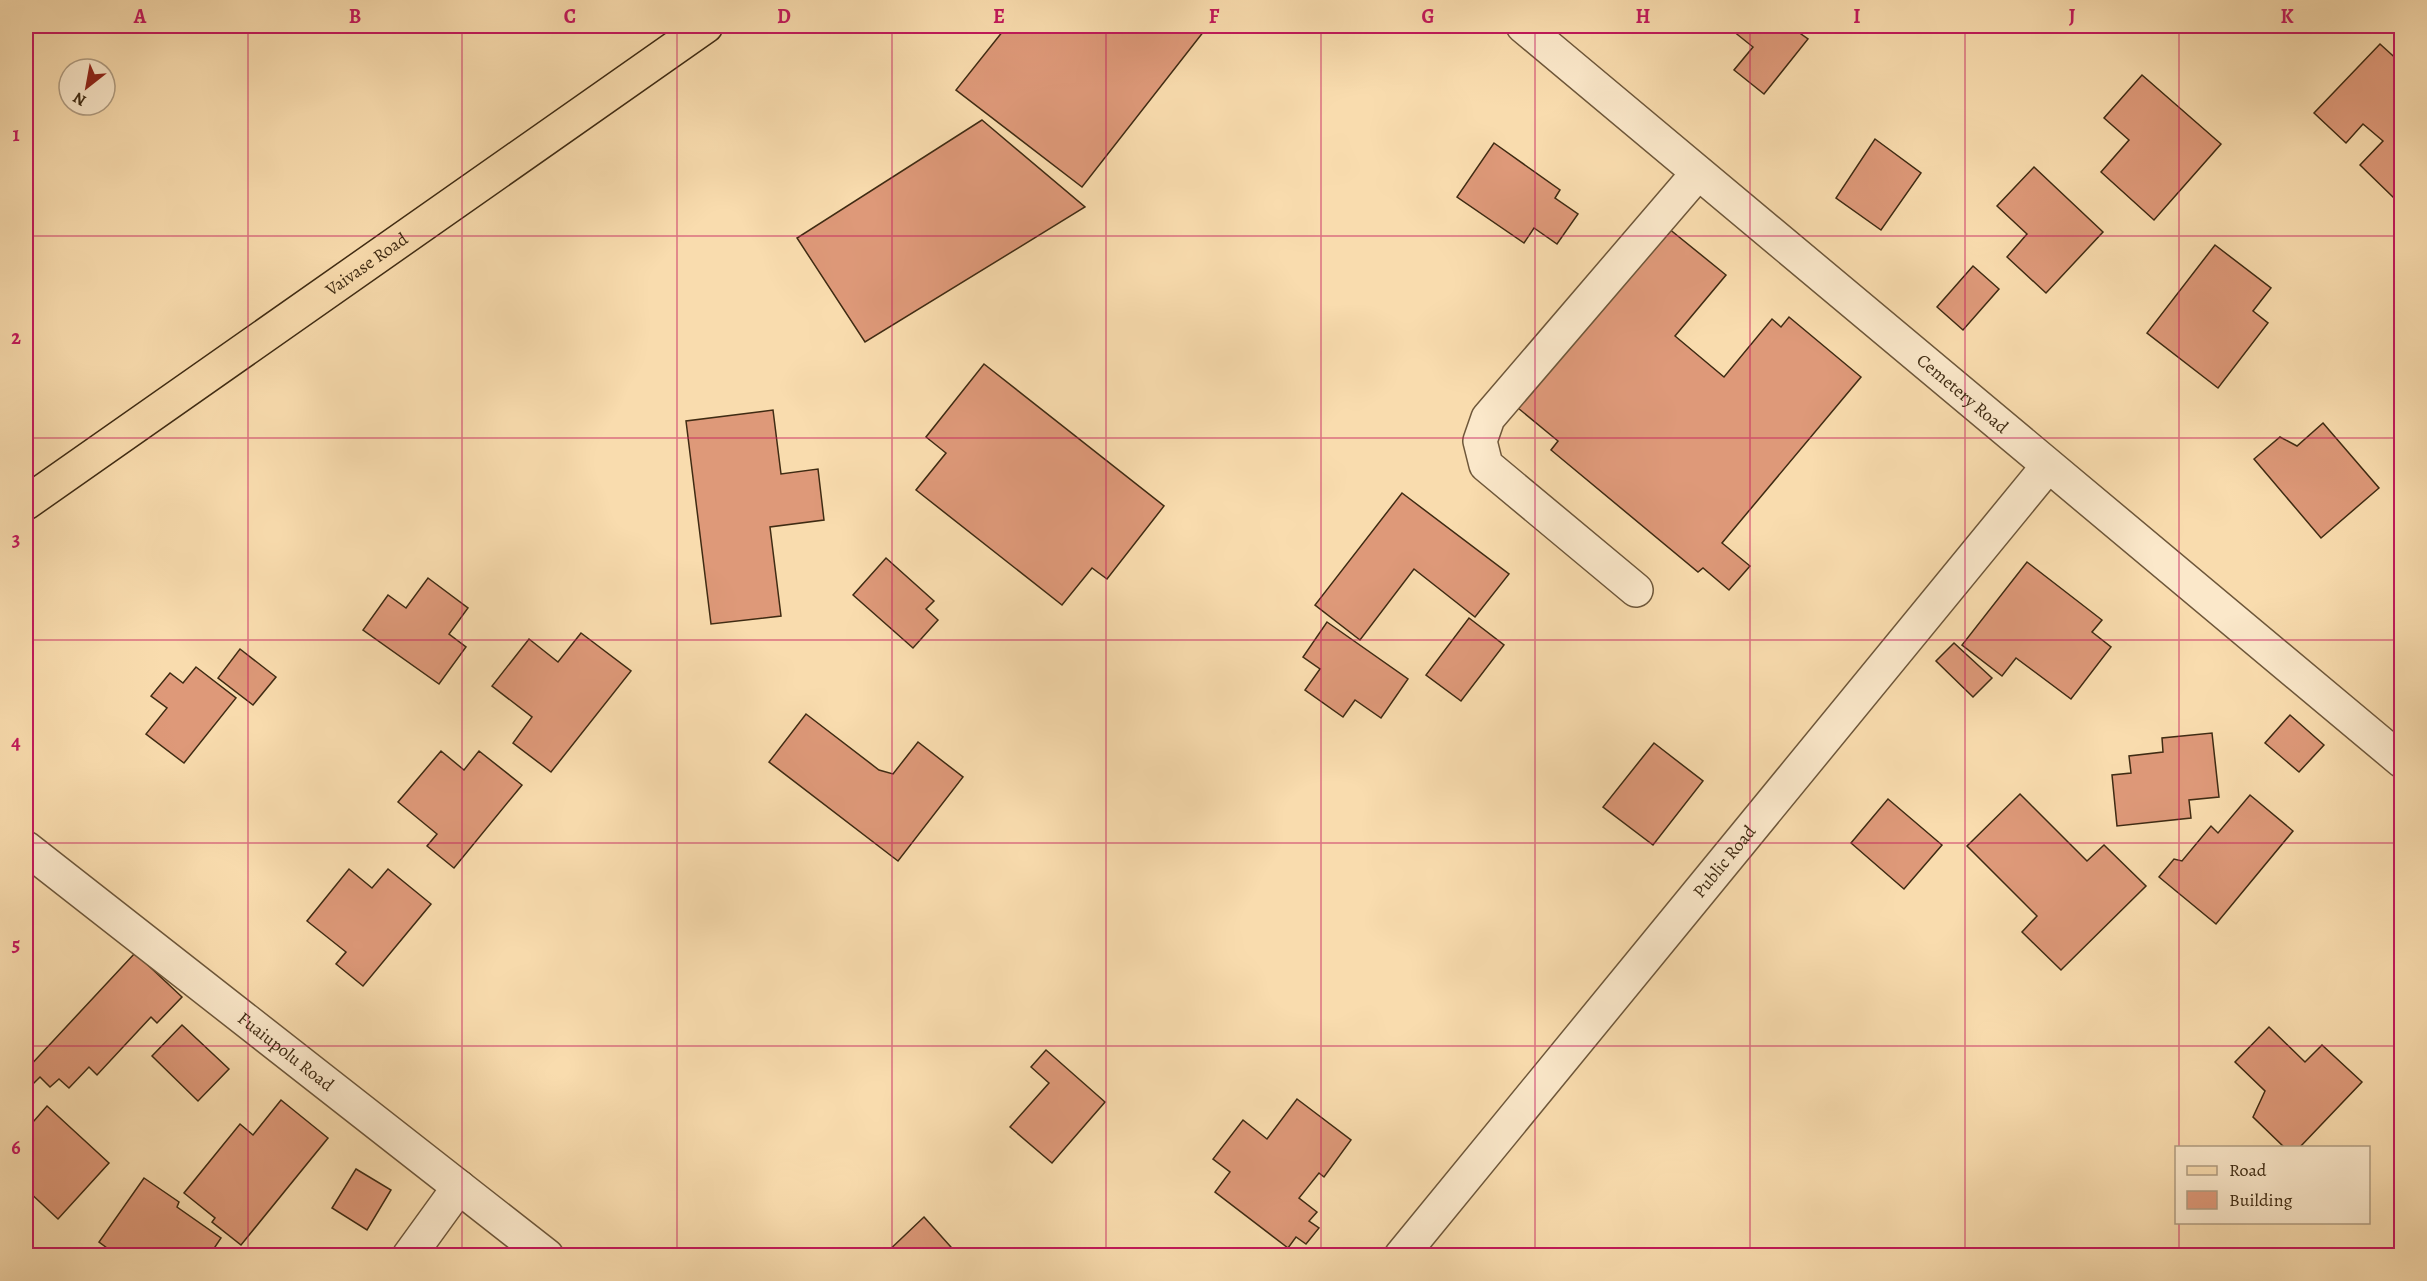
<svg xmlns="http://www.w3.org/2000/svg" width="2427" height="1281" viewBox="0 0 2427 1281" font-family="Alegreya,serif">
<rect width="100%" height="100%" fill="#f9dcae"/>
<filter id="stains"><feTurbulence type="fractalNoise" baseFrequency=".00333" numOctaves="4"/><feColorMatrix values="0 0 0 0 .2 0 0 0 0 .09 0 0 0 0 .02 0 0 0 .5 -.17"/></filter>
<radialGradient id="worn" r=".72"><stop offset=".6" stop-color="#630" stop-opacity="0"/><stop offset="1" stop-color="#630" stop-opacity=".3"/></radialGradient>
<g fill="#de9979" stroke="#3f2b13" stroke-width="1.5">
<polygon points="1007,26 1208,26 1082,187 956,90"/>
<polygon points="1730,26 1797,26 1794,29 1808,39 1764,94 1734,70 1753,47 1728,27"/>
<polygon points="2380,44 2402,64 2402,192 2395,199 2360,165 2383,141 2363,124 2346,143 2314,113"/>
<polygon points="2142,75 2221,144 2154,220 2101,172 2129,140 2104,118"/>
<polygon points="982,120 1085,207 865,342 797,238"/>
<polygon points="1875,139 1921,173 1881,230 1836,198"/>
<polygon points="1494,143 1560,190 1555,198 1578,214 1557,244 1534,228 1524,243 1457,197"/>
<polygon points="2034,167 2103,232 2046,293 2007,257 2027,234 1997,206"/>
<polygon points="1668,228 1726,275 1675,336 1724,377 1772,319 1781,327 1789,317 1861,377 1722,543 1750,566 1729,590 1703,568 1698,572 1551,450 1558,441 1518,408"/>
<polygon points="2215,245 2271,288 2253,311 2268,323 2218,388 2147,333"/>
<polygon points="1973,266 1999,289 1963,330 1937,307"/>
<polygon points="984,364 1164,506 1107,579 1092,568 1062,605 916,490 946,453 926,437"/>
<polygon points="773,410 781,474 818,469 824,520 770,527 781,616 711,624 686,421"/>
<polygon points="2323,423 2379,488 2321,538 2254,459 2280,437 2297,446"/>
<polygon points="1402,493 1509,574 1475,617 1414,569 1360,640 1315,605"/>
<polygon points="886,558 934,601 926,609 938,620 913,648 853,595"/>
<polygon points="2027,562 2102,620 2092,632 2111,647 2071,699 2016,658 2002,676 1962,645"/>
<polygon points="428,578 468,608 449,634 466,647 439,684 363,630 388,595 406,608"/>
<polygon points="1469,618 1504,645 1461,701 1426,675"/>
<polygon points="1327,622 1408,679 1381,718 1355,700 1343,717 1305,690 1320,669 1303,657"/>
<polygon points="581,633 631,671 551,772 513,743 532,717 492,686 529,639 558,662"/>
<polygon points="1954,643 1992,678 1973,697 1936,661"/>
<polygon points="240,649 276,677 253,705 218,678"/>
<polygon points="196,667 236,698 184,763 146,734 167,708 151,696 170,673 183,683"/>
<polygon points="806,714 879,770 893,774 918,742 963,777 898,861 769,762"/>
<polygon points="2290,715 2324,745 2299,772 2265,743"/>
<polygon points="2212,733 2219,797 2189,800 2191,818 2117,826 2112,775 2131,773 2129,756 2163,752 2162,738"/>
<polygon points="1654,743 1703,781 1653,845 1603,807"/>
<polygon points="441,751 464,770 479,751 522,785 454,868 427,846 437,834 398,802"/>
<polygon points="2020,794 2087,861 2104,845 2146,886 2061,970 2022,932 2037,916 1967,846"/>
<polygon points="2250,795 2293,831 2216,924 2159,877 2174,859 2182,861 2211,826 2218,833"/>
<polygon points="1888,799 1942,845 1904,889 1851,843"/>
<polygon points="349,869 372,888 388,869 431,904 363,986 336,964 346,952 307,921"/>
<polygon points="135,953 182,997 157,1023 151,1017 97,1075 89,1067 69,1088 59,1079 50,1087 40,1077 30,1087 26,1082 26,1070"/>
<polygon points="182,1025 229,1069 198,1101 152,1056"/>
<polygon points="2269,1027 2305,1062 2322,1045 2362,1082 2299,1148 2285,1148 2253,1117 2265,1091 2235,1062"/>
<polygon points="1046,1050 1105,1102 1052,1163 1010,1127 1049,1083 1031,1067"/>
<polygon points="1297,1099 1351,1140 1324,1177 1319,1173 1299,1198 1317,1212 1309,1221 1319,1228 1306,1244 1296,1237 1288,1248 1215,1192 1230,1172 1213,1159 1243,1120 1267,1139"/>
<polygon points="281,1100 328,1138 241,1245 212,1222 215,1218 184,1193 240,1124 253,1135"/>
<polygon points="47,1106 109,1163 58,1219 26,1189 26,1130"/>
<polygon points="356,1169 391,1190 367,1230 332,1208"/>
<polygon points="144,1178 179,1202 177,1207 221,1238 209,1256 118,1256 99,1242"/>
<polygon points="924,1217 959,1256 883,1256"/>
</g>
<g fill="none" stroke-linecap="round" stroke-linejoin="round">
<g stroke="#6e573a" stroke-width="36">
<g id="minor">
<path id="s1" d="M1523 26 2402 761"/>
<polyline points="1636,590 1486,465 1480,441 1488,418 1698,173"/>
<path id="s2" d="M26 848 547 1256"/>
<polyline points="409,1256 459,1187"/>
<path id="s3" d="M1401 1256 2048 466"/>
</g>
</g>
<g stroke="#3f2b13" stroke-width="36">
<g id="major">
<path id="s4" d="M26 503 706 26"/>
</g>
</g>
<use href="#minor" stroke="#fbe8ca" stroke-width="33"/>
<use href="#major" stroke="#f9dcae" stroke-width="33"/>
</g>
<path fill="none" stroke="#c2185b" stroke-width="1.5" stroke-opacity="0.55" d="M248 26V1256M462 26V1256M677 26V1256M892 26V1256M1106 26V1256M1321 26V1256M1535 26V1256M1750 26V1256M1965 26V1256M2179 26V1148M26 236H2402M26 438H2402M26 640H2402M26 843H2402M26 1046H2402M2179 1222V1256"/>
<g text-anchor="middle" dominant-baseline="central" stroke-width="4.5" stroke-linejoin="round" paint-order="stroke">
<g font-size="18" fill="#3f2b13" stroke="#fbe8ca">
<text stroke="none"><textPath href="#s4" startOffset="416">Vaivase Road</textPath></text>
<text stroke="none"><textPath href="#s1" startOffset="573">Cemetery Road</textPath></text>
<text stroke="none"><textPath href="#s3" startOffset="510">Public Road</textPath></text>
<text stroke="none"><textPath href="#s2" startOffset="330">Fuaiupolu Road</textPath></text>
</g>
</g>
<rect width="2427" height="1281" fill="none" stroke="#f9dcae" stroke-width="66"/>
<rect x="2175" y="1146" width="195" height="78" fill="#fbe8ca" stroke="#b09c81" stroke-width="1.5"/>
<rect x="2187" y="1166" width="30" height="9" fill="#f9dcae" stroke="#b09c81" stroke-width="1.5"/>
<text x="2229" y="1176" font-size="18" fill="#3f2b13">Road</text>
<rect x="2187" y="1191" width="30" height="18" fill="#de9979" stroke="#b09c81" stroke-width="1.5"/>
<text x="2229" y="1206" font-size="18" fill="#3f2b13">Building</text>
<g transform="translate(87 87) rotate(211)"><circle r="28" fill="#fbe8ca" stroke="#b09c81" stroke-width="1.5"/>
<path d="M0-4.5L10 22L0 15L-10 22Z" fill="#8f2418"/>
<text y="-9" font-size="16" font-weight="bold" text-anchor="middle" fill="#3f2b13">N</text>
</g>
<rect x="33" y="33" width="2361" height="1215" fill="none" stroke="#c2185b" stroke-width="2"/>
<g font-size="20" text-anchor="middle" font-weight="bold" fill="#c2185b">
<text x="140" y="23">A</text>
<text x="355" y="23">B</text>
<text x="570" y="23">C</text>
<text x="784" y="23">D</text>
<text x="999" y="23">E</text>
<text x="1214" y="23">F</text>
<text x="1428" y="23">G</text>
<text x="1643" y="23">H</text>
<text x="1857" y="23">I</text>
<text x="2072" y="23">J</text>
<text x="2287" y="23">K</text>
<text x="16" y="141">1</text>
<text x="16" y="344">2</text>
<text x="16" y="546">3</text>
<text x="16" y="749">4</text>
<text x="16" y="951">5</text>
<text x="16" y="1154">6</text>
</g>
<rect width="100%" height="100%" filter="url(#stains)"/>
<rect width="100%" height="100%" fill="url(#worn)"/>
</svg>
